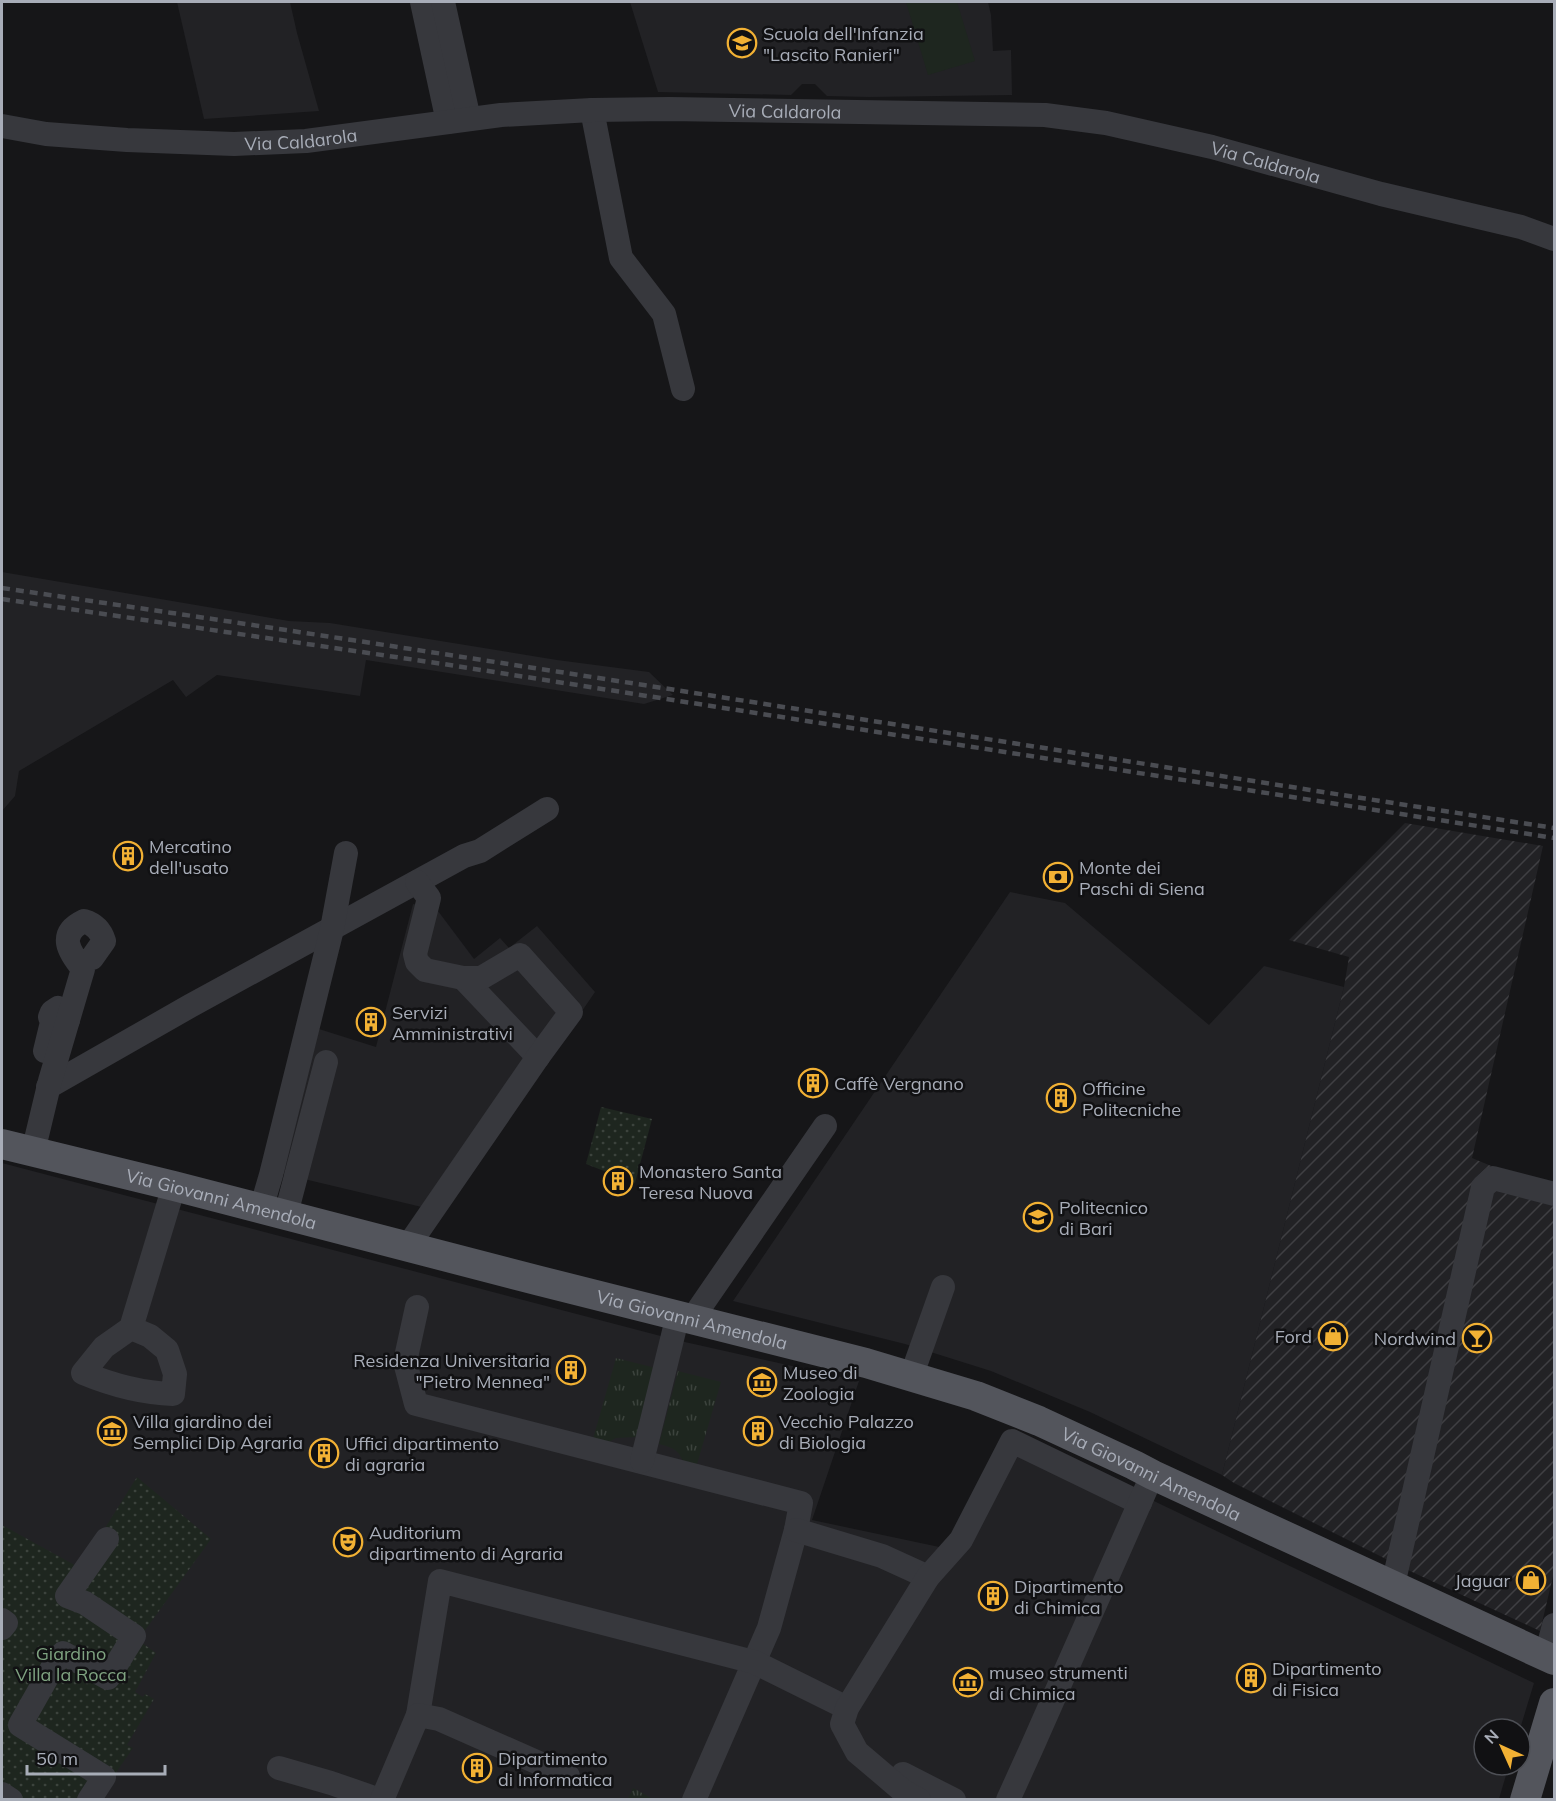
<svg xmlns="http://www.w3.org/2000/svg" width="1556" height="1801" viewBox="0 0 1556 1801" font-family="Mulish,sans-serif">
<defs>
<pattern id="industrial-furrows" width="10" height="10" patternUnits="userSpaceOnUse" patternTransform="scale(1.5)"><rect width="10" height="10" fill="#222225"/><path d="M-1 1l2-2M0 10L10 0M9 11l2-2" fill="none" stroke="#3f3f43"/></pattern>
<pattern id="grass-tufts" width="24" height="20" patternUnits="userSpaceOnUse" patternTransform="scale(1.5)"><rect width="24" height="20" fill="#1e261f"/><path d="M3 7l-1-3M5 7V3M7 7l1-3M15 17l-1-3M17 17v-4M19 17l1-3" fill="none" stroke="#3c433d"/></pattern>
<pattern id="park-dots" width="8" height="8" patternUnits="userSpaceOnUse" patternTransform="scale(1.5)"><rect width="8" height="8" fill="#1e261f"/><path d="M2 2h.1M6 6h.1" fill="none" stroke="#3c433d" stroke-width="1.8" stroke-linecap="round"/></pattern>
</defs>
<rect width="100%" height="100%" fill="#161618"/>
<g fill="#222225">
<polygon points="177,2 290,2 297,33 319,111 204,119"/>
<polygon points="630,2 988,2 991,15 993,51 1011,50 1012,95 869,97 827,96 815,84 802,84 791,95 658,92"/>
<polygon points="2,572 289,621 330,623 557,660 649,672 673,695 644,704 366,660 360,696 217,675 186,697 173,680 19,771 15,796 2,811"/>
<polygon points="1010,892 1065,903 1209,1025 1264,966 1344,987 1222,1475 1090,1412 991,1371 905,1344 733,1301"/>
<polygon points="413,904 435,907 474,959 500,938 509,948 537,926 595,992 537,1077 426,1208 283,1174 319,1029 376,1047"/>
<polygon points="2,1163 676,1340 859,1381 812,1520 944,1548 1012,1433 1534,1683 1520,1729 1484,1729 1484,1765 1509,1765 1499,1799 2,1799"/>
</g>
<polygon fill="url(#industrial-furrows)" points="1405,823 1543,846 1472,1158 1554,1192 1554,1572 1540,1631 1410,1571 1234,1483 1222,1475 1344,987 1349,957 1289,940"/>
<g fill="url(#grass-tufts)">
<polygon points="616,1358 656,1368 637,1437 616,1438 607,1443 593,1439"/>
<path d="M678 1371 721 1382 697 1464 685 1466C679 1450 675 1448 659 1444Z"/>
<polygon points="633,1788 653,1799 628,1799"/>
</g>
<g fill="url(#park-dots)">
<polygon points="601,1107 652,1119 635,1183 586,1164"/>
<polygon points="137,1477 211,1539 138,1640 156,1653 135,1692 143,1697 145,1694 154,1699 127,1745 133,1748 106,1787 100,1799 2,1799 2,1525 80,1568"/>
</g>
<polygon fill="#1e261f" points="906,2 957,2 975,61 928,75"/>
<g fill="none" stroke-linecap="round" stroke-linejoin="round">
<g stroke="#37383d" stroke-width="24">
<polyline points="422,2 448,122"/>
<polyline points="443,2 469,119"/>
<polyline points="592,110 621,258 664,314 683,389"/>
<path id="s1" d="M2 126 46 134 127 140 234 144 306 141 501 115 592 110 669 109 1045 115 1106 123 1212 147 1381 194 1521 227 1554 239"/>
<polyline points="463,978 538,1057"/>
<path d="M45 1051 52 1022 50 1017 52 1012 58 1008C63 1011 65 1015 68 1020"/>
<polyline points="48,1087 190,1006 464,856 480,851 547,809"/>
<path d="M33 1152 50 1081 83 969C69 952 57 934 84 921 94 924 101 931 104 941L92 958"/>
<polyline points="261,1209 271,1175 332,929 346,853"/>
<polyline points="286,1214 326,1062"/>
<polyline points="408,1246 538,1057 571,1012 520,955 481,978 463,978 425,970 417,962 415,954 429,898 417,882"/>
<polyline points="417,1307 405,1362 416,1404 801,1503 796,1530 769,1628 694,1800"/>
<polyline points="692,1319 825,1126"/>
<path d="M131 1328 150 1336 167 1350 175 1374 173 1394C141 1393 112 1385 83 1373L104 1347 131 1328 174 1186"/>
<polyline points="911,1377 943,1287"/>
<polyline points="642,1461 678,1315"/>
<polyline points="796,1530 882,1556 928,1577"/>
<polyline points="1393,1585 1483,1187 1493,1178 1554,1194"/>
<polyline points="2,1620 6,1623 2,1628"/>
<polyline points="1546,1656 1554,1625"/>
<polyline points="418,1715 440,1581 754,1662 847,1708"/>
<polyline points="279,1768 331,1783 380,1800"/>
<polyline points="903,1774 954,1800"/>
<polyline points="2,1794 11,1800"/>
<polyline points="89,1800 104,1777 20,1725 55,1663 63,1653 108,1678 134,1636 85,1603 67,1596 107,1539"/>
<polyline points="382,1800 418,1715 439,1719 568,1776"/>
<polyline points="919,1800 903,1791 857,1752 842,1724 847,1708 928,1577 961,1540 1012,1441 1140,1503"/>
<polyline points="1008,1800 1032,1747 1146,1489"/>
</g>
<g stroke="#53555c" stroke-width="30">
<path id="s2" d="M2 1144 174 1186 540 1281 866 1363 976 1396 1039 1421 1134 1465 1153 1475 1554 1660"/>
<polyline points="1525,1800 1554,1703"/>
</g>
<g stroke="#4a4c52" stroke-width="4.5" stroke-dasharray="8 6" stroke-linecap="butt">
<path d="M2 588C520 663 1037 748 1554 828"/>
<polyline points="2,599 443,664 1554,838"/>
</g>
</g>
<defs>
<g id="school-ring" transform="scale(1.5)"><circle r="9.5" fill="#111113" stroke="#f2b134" stroke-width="1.5"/><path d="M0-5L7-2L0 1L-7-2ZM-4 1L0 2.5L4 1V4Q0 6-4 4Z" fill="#f2b134"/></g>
<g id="building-ring" transform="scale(1.5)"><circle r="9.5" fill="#111113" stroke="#f2b134" stroke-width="1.5"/><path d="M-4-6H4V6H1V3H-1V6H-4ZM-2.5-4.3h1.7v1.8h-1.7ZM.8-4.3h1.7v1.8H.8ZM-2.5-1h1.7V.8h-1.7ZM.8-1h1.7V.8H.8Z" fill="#f2b134"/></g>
<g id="bank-ring" transform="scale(1.5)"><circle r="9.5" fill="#111113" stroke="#f2b134" stroke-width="1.5"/><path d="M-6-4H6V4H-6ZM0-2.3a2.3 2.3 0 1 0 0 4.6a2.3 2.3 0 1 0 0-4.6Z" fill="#f2b134"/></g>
<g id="university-ring" transform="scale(1.5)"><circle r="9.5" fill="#111113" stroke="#f2b134" stroke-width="1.5"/><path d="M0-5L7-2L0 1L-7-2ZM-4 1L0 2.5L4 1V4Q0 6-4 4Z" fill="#f2b134"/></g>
<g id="shop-ring" transform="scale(1.5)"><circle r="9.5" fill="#111113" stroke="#f2b134" stroke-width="1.5"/><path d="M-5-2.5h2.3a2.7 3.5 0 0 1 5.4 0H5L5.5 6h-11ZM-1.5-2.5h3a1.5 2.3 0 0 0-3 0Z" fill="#f2b134"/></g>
<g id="bar-ring" transform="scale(1.5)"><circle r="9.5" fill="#111113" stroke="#f2b134" stroke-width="1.5"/><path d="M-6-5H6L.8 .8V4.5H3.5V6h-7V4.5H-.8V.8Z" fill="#f2b134"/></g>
<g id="museum-ring" transform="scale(1.5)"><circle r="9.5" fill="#111113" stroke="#f2b134" stroke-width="1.5"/><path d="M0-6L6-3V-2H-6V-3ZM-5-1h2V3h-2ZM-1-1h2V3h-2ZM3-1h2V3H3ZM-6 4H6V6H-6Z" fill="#f2b134"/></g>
<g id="theatre-ring" transform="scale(1.5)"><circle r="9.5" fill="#111113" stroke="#f2b134" stroke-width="1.5"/><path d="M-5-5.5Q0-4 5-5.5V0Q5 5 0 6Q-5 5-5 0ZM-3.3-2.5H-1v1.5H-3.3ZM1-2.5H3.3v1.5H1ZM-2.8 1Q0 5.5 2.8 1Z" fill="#f2b134"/></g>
</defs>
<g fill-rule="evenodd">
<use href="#school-ring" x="742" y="43"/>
<use href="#building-ring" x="128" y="856"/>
<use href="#bank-ring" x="1058" y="877"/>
<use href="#building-ring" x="371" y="1022"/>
<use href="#building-ring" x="813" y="1083"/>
<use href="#building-ring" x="1061" y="1098"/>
<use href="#building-ring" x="618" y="1181"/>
<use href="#university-ring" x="1038" y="1217"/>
<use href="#shop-ring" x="1333" y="1336"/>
<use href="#bar-ring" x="1477" y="1338"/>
<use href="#building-ring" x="571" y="1370"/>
<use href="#museum-ring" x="762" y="1382"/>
<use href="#museum-ring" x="112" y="1431"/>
<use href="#building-ring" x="758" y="1431"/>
<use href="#building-ring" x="324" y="1453"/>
<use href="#theatre-ring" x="348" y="1542"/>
<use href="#shop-ring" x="1531" y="1580"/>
<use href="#building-ring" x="993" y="1596"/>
<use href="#building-ring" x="1251" y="1678"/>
<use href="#museum-ring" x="968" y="1682"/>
<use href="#building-ring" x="477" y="1768"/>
</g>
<g text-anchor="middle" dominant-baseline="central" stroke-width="5" stroke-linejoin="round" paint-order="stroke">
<g font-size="18" fill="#a8adb8" stroke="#111113" text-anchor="start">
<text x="763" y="33">Scuola dell'Infanzia<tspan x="763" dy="21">"Lascito Ranieri"</tspan></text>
<text x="149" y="846">Mercatino<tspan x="149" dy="21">dell'usato</tspan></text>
<text x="1079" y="867">Monte dei<tspan x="1079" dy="21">Paschi di Siena</tspan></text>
<text x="392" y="1012">Servizi<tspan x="392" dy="21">Amministrativi</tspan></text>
<text x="834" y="1083">Caffè Vergnano</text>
<text x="1082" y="1088">Officine<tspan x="1082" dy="21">Politecniche</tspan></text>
<text x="639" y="1171">Monastero Santa<tspan x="639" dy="21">Teresa Nuova</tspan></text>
<text x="1059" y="1207">Politecnico<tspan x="1059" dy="21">di Bari</tspan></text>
<text x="1312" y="1336" text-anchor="end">Ford</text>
<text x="1456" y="1338" text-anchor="end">Nordwind</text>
<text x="550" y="1360" text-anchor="end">Residenza Universitaria<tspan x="550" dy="21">"Pietro Mennea"</tspan></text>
<text x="783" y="1372">Museo di<tspan x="783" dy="21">Zoologia</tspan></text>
<text x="133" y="1421">Villa giardino dei<tspan x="133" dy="21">Semplici Dip Agraria</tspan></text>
<text x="779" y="1421">Vecchio Palazzo<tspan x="779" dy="21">di Biologia</tspan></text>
<text x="345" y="1443">Uffici dipartimento<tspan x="345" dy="21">di agraria</tspan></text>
<text x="369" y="1532">Auditorium<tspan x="369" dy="21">dipartimento di Agraria</tspan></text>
<text x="1510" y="1580" text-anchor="end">Jaguar</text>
<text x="1014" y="1586">Dipartimento<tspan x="1014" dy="21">di Chimica</tspan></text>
<text x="1272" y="1668">Dipartimento<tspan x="1272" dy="21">di Fisica</tspan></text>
<text x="989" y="1672">museo strumenti<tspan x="989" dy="21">di Chimica</tspan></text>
<text x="498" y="1758">Dipartimento<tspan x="498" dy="21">di Informatica</tspan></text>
</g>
<g font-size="18" fill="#a8adb8" stroke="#111113">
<text stroke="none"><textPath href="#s1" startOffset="786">Via Caldarola</textPath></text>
<text stroke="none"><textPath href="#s1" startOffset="300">Via Caldarola</textPath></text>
<text stroke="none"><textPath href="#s1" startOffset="1272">Via Caldarola</textPath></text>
<text stroke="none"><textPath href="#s2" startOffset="226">Via Giovanni Amendola</textPath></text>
<text stroke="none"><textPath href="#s2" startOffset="712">Via Giovanni Amendola</textPath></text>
<text stroke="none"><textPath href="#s2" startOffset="1198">Via Giovanni Amendola</textPath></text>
</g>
<g font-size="18" fill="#7fa381" stroke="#111113">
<text x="71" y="1653">Giardino<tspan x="71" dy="21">Villa la Rocca</tspan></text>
</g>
</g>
<rect width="1556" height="1801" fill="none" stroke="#a8adb8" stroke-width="6"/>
<g transform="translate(1502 1747) rotate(315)"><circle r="28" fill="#111113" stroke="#4d4f55" stroke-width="1.5"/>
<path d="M0-4.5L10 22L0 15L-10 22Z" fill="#f2b134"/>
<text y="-9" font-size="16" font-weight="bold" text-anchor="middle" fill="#a8adb8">N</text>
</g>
<path d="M27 1765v9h138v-9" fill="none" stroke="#a8adb8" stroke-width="3"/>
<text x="36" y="1765" font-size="18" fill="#a8adb8" stroke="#111113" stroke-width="4.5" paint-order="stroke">50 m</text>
</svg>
